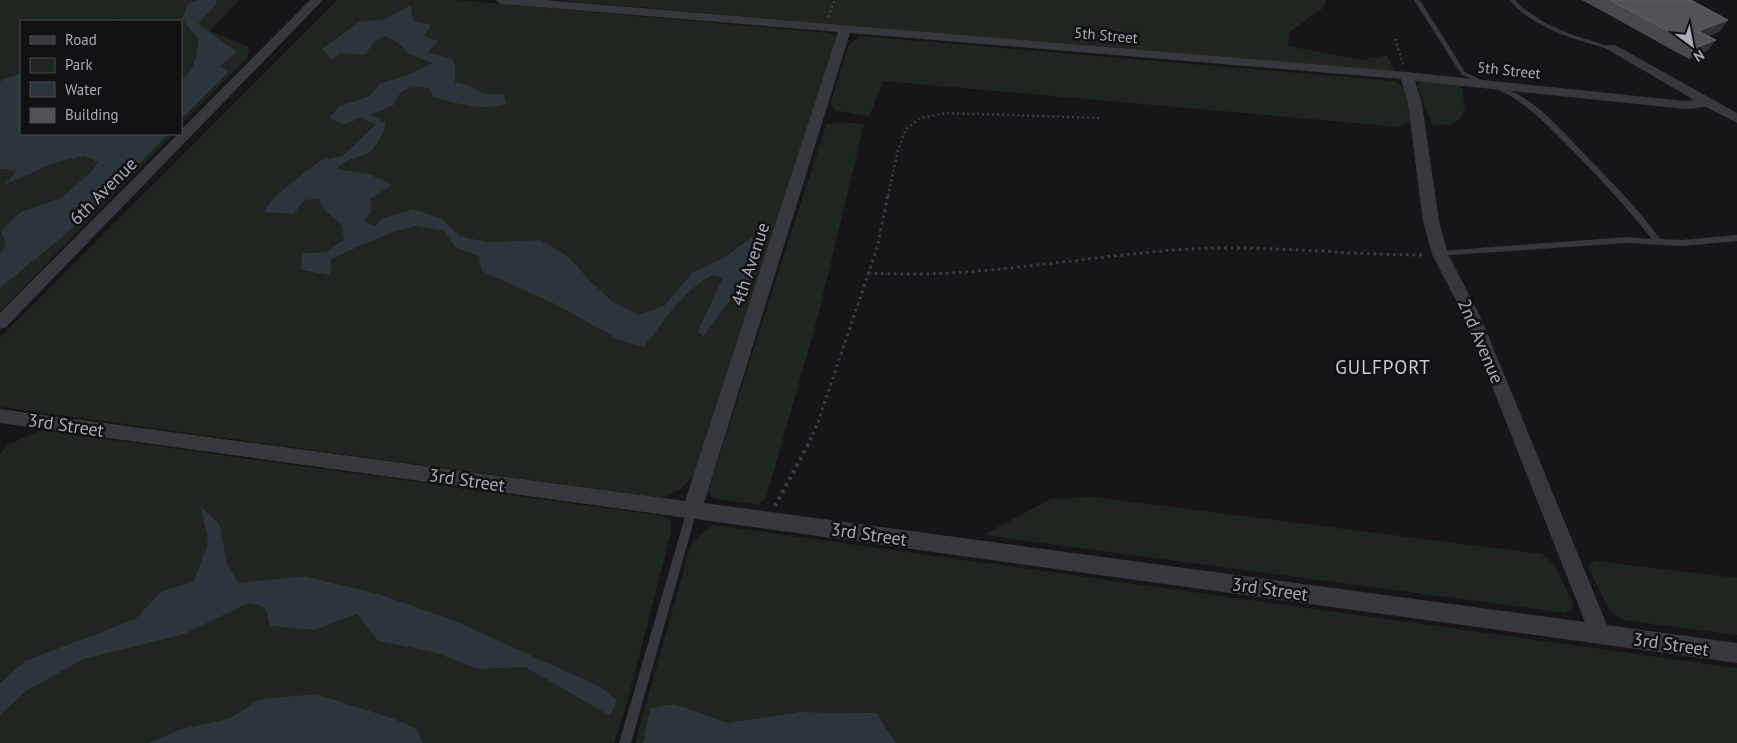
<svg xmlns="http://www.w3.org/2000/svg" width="1737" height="743" viewBox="0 0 1737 743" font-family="'PT Sans',sans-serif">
<rect width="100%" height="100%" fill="#161618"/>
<g fill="#1e261f" fill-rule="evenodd">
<path d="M0 0H198L188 4 183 19 198 39C197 53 195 71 181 80V21H118L119 18 112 21H21L20 57 21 73 2 80 0 82Z"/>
<polygon points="217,0 239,0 210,31 249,47 248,57 181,125 181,119 226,75 197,24 216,5"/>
<path d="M337 0H455L829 33 838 37 694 474 681 489 662 498 0 407V338ZM409 5 412 21 423 36 427 53 455 65V82L470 86 484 94H504L462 104 433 97 429 88C410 87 402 85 394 105L369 115 386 123 367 154 341 163 337 169 369 174 391 185 370 199 363 221 373 226 382 219 441 218 460 236 486 242 541 240 569 257 588 280 613 302 639 315 665 305 692 273 725 257 763 227 750 285 732 298 703 337 698 331 722 279 712 275C683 293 664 321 644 347L619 340 557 305 479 256 456 248 443 231 416 226 391 233 353 250 301 270 302 253 326 252 344 240 342 225 324 210 319 198 305 200 321 160 342 156 376 124 364 120 362 116 340 106 369 96 380 83 402 77 434 63 408 54 401 45 385 36 374 42 341 52 322 49 358 23 385 19Z"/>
<polygon points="556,0 1326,0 1323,8 1289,32 1288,46 1362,60 1387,55 1395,72"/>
<polygon points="860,36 1394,81 1405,89 1410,121 1400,127 883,81 869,117 835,110 830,104 849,45"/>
<polygon points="1420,82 1461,85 1465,107 1461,118 1452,124 1433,126 1417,86"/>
<polygon points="837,122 864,124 817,320 766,498 758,505 713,498 708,491 826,125"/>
<polygon points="168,134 173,134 0,311 0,288 60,239 119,185"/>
<polygon points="84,156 98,162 91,172 61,198 21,212 6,246 0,253 0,169 17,171 5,184 55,163"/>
<polygon points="41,430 663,516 671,522 671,532 627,703 614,743 423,743 417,729 395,719 316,694 261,699 231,718 181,729 148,743 0,743 0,715 28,690 84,659 185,634 248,603 265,607 270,626 315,630 357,614 378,641 433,652 479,669 525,667 610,716 601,687 453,620 379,594 304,576 237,583 227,563 220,525 202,506 208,542 194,583 162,591 135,619 25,661 0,683 0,454 8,445"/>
<polygon points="1093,497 1542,554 1554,564 1574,606 1565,613 983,535 1051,499"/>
<polygon points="713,525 1737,668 1737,743 896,743 876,713 798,712 728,723 675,704 650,708 643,743 635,743 690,548 694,540"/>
<polygon points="1595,561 1737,578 1737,635 1623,620 1610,611 1588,567"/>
</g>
<g fill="#2c353c">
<path d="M198 0H217L216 5 198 24 237 52 220 66 228 71 226 75 181 119V80C195 71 197 54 198 39L182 19 188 4Z"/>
<path d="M410 5 413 21 431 25 424 36 438 41 427 53 451 58 455 65V82L470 86 484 94H504L506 104C478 111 460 104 433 97L429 88C410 87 402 85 394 105L370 115 386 123C383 134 376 150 365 155 355 159 344 159 337 169L369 174 392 185 370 199 371 212 364 221 374 226 382 219 412 209 441 218 460 236 486 242 541 240 569 257 589 280 613 302 639 315 665 305 692 273 725 257 764 227 766 235 750 285 732 298 703 337 698 331 722 279 712 275C683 292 664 321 644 347L619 340 557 305 482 271 479 256 456 248 443 231 416 226 391 233 331 259 330 275 301 270 302 253 326 252 344 240 342 225 324 210 319 199 305 200 293 214 263 212 275 196 321 160 342 156 376 124 364 120 362 117 344 125 329 118 340 106 369 96 380 83 402 77 433 63 408 54 401 45 385 36 374 42 365 55 341 53 332 60 322 49 359 22 385 19Z"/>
<polygon points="21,73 21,134 168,134 119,185 60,239 0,288 0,253 6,246 1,230 21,212 61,198 91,172 98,162 84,156 55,163 4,185 17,171 0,169 0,82 2,80"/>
<polygon points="201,506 220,525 227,563 238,583 304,576 379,594 453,620 601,687 617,701 610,716 525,667 479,669 433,652 378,641 357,614 315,630 270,626 265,607 248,603 185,634 84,659 28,690 0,715 0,683 25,661 135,619 162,591 194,582 208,542"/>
<polygon points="316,694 395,719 417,729 423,743 148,743 181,729 231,718 260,699"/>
<polygon points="675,704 728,723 798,712 876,713 896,743 643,743 650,708"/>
</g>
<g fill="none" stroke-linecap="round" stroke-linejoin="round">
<g stroke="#3d3f44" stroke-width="2.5" stroke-dasharray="2 3" stroke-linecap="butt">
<polyline points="828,17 835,0"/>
<polyline points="1395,39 1403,64"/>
<polyline points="888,196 898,150 906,129 920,118 947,113 1102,118"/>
</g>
<g stroke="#3d3f44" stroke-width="3" stroke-dasharray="2.5 4" stroke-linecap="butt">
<path d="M868 273C909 275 949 274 989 270 1056 264 1123 253 1190 249 1268 245 1347 255 1425 255"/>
<polyline points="810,440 818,422 877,248 888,195"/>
</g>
<polyline stroke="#3d3f44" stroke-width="4" stroke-dasharray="3 4.5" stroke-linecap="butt" points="775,506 811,439"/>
<g fill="#37383d" fill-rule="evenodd">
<polygon points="1414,0 1420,0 1465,72 1483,81 1483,83 1479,83 1461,74"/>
<path d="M1509 0H1515L1524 9 1547 24 1573 35 1614 48 1609 49C1573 39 1535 29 1509 0Z"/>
<path d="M1496 85C1534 96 1562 131 1589 159 1614 184 1639 210 1660 239L1682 240 1737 235V241L1682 246 1627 243 1437 256 1436 254 1440 251 1627 237 1652 239C1627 208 1600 178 1572 150 1548 126 1526 101 1494 88V86Z"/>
<polygon points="692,506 695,507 697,510 631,743 619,743 687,510 689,507"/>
</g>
<g fill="#37383d" fill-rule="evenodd">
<polygon points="310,0 323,0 6,327 0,329 0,313 178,134 181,134 181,130"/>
<path d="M495 0H544L1407 72 1685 101 1694 100 1605 48 1607 45H1615L1737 113V123L1706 107 1685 109 1415 81 1422 104 1439 221 1448 254 1481 318 1607 625 1737 643V663L0 423V409L685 501 838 32 501 4ZM850 33 1401 79 1408 104 1423 221 1432 254 1465 318 1585 622 704 503Z"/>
</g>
</g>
<polygon fill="#47494d" points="1582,0 1691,0 1720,31 1708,36 1716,40 1707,51 1689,59"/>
<g fill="#2f3033">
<polygon points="1728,20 1720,31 1690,42 1698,31"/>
<polygon points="1716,40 1707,51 1689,59 1698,47"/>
</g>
<polygon fill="#525359" stroke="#5f6168" points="1610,0 1691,0 1728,20 1698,31 1716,40 1698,47"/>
<g text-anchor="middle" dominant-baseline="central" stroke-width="5" stroke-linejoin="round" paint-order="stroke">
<g font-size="15" fill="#a8adb8" stroke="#111113">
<text transform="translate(1106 35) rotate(5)">5th Street</text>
<text transform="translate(1509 70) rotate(6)">5th Street</text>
</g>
<g font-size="18" fill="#a8adb8" stroke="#111113">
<text transform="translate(103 191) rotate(-45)">6th Avenue</text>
<text transform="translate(750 264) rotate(-72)">4th Avenue</text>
<text transform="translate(1481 341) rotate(67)">2nd Avenue</text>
<text transform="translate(66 425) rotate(8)">3rd Street</text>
<text transform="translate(467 480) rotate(8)">3rd Street</text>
<text transform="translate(869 534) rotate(8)">3rd Street</text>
<text transform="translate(1270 589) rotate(8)">3rd Street</text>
<text transform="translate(1671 644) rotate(8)">3rd Street</text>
</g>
<g font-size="19" letter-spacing="1" fill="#c9ccd4" stroke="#111113">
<text x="1383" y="367">GULFPORT</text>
</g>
</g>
<rect x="20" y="20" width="162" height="115" fill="#111113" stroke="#4d4f55"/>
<rect x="30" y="36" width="25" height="8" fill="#37383d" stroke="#4d4f55"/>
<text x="65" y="45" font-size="15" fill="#a8adb8">Road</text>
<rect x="30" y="58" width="25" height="15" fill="#1e261f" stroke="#4d4f55"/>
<text x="65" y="70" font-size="15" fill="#a8adb8">Park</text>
<rect x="30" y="82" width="25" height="15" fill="#2c353c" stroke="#4d4f55"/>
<text x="65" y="95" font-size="15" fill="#a8adb8">Water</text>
<rect x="30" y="108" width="25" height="15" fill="#525359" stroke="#4d4f55"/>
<text x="65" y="120" font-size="15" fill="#a8adb8">Building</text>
<g transform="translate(1692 45) rotate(148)" stroke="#111113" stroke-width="4" paint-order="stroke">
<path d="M0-4L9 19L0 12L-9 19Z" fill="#a8adb8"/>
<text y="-8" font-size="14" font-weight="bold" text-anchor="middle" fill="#a8adb8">N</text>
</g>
</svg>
